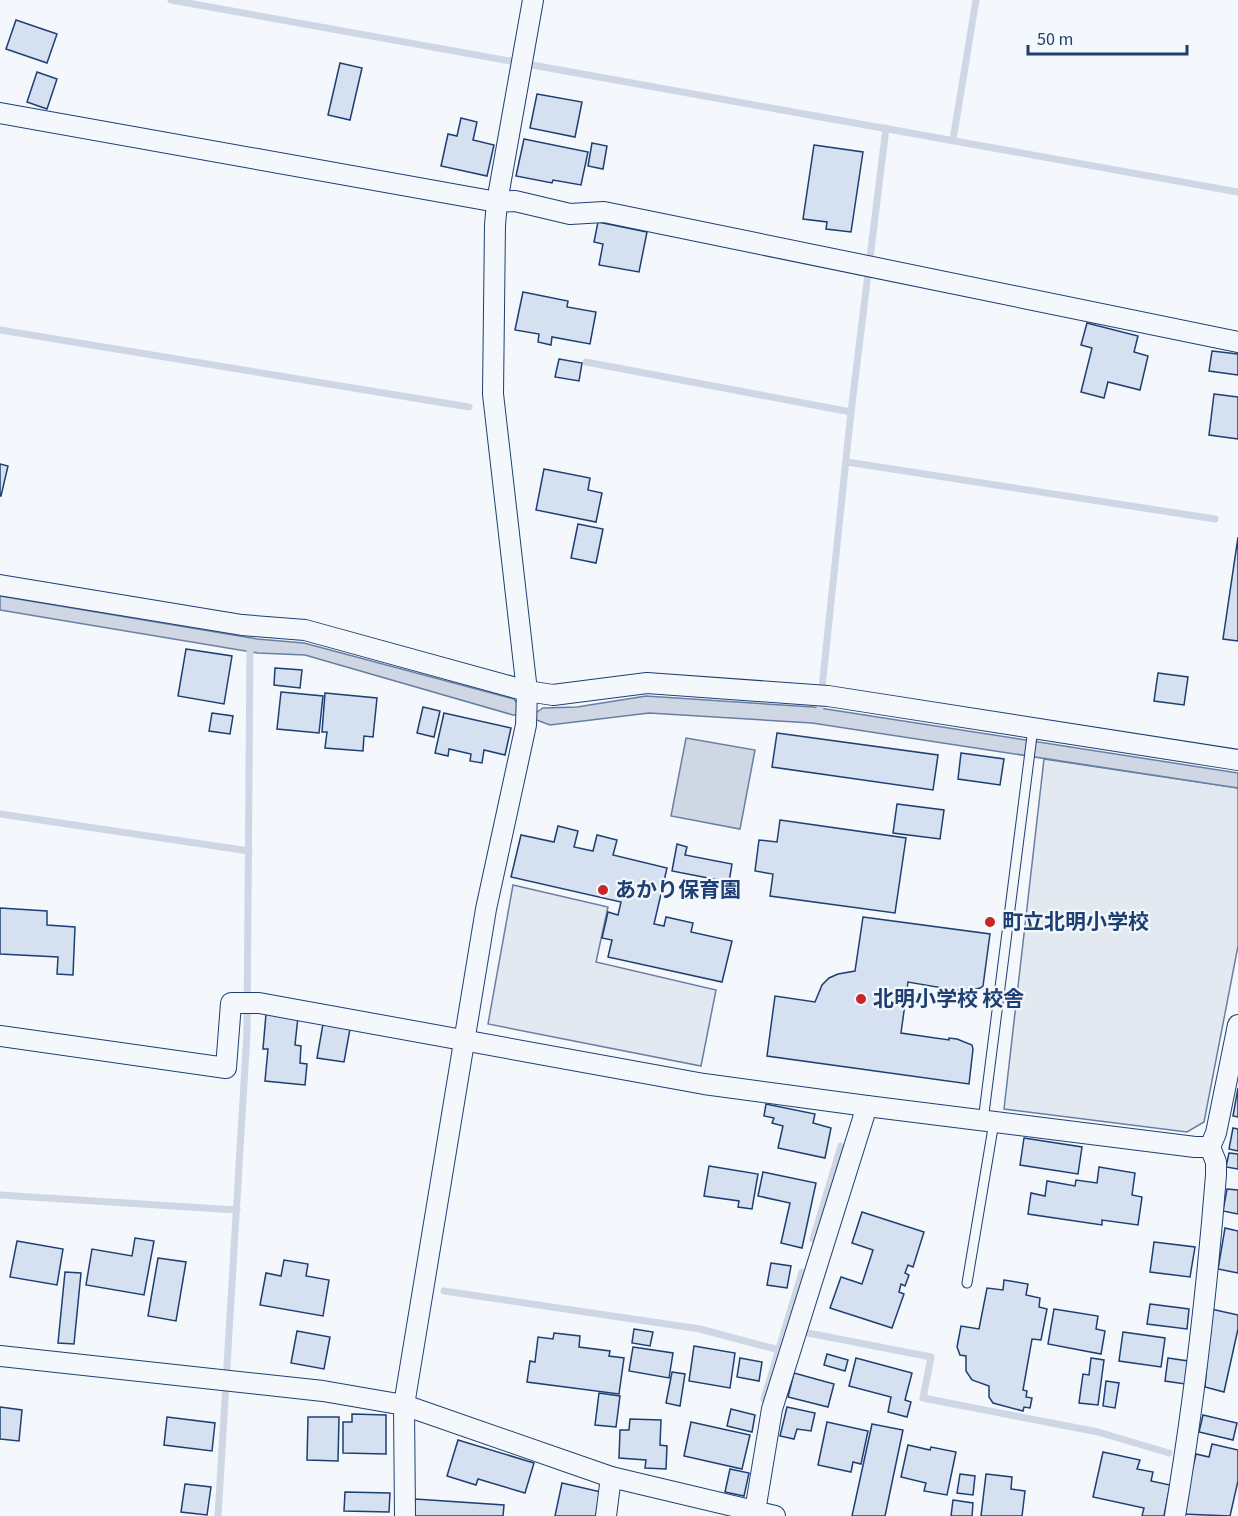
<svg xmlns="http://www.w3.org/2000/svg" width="1238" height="1516" viewBox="0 0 1238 1516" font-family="'Source Sans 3','Noto Sans JP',sans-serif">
<rect width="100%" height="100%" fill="#f4f7fb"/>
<g fill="#e3e9f0" stroke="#687fa3" stroke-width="1.5">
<polygon points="1044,759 1238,788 1238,946 1204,1122 1187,1132 1004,1109"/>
<polygon points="513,885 608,907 596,962 716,990 701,1066 488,1024"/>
</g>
<g fill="#cfd7e4" stroke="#687fa3" stroke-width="1.5">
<polygon points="0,596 257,639 304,643 514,699 519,706 537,712 543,708 577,707 646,696 813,707 1238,773 1238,788 812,723 649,713 550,725 523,715 513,715 305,655 258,653 0,610"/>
<polygon points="686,738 755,750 740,829 671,816"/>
</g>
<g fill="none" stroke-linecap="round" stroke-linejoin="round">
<g stroke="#cfd7e4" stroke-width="7">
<polyline points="171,0 1238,192"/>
<polyline points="953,140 976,0"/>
<polyline points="0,330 469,407"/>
<polyline points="586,362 851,412"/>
<polyline points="847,462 1215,519"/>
<polyline points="819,716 851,412 886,128"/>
<polyline points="0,814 249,851"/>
<polyline points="0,1195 237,1210"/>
<polyline points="813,1239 841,1146"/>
<polyline points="444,1291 700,1329 779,1350"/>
<polyline points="808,1333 931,1357 923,1398 1098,1432 1169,1453"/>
<polyline points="764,1399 802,1272"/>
<polyline points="218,1516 247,1033 250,645"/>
</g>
</g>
<g fill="#d5e0f0" stroke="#1d3f73" stroke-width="1.5">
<polygon points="16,20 57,34 47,63 6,49"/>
<polygon points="340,63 362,68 350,120 328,115"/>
<polygon points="37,72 57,79 47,109 27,102"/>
<polygon points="537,94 582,102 575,137 530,128"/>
<polygon points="461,118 477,122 473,140 494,145 487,176 441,166 448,134 457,136"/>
<polygon points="524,139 588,152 581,185 553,180 552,183 516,176"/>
<polygon points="592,143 607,146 603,169 588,166"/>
<polygon points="814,145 863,152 851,232 826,229 827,222 803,219"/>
<polygon points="598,222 647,232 639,272 599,265 603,244 594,242"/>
<polygon points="523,292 568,301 567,307 596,312 590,344 552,337 551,345 538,342 539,334 515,330"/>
<polygon points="1087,323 1138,336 1134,352 1148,356 1140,390 1108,382 1104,398 1081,392 1092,348 1081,345"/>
<polygon points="1212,351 1238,354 1238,375 1209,371"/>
<polygon points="559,359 582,363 579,381 555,377"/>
<polygon points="1214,394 1238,397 1238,439 1209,435"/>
<polygon points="0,464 8,466 1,496 0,496"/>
<polygon points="544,469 590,478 588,490 602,493 596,522 536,510"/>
<polygon points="578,524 603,529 596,563 571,558"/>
<polygon points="1238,537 1238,641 1223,639"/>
<polygon points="186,649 232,656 224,704 178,696"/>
<polygon points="275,668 302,670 300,688 274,685"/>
<polygon points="1158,673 1188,677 1184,705 1154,701"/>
<polygon points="281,692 323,696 319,733 277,729"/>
<polygon points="325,693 377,698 373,737 364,736 363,751 325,748 327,732 322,732"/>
<polygon points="423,707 440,711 434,737 417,733"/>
<polygon points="212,713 233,716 230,734 209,731"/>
<polygon points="444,713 511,728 505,755 484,750 482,763 470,761 471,754 449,749 448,756 435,753"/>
<polygon points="777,733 938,755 933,790 772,767"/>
<polygon points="961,753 1004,759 1000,785 958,779"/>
<polygon points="897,804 944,810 940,839 893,833"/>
<polygon points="780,820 906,838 895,913 770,896 773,874 755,871 759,840 777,842"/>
<polygon points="558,826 578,831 574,847 593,851 597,835 617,840 613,855 667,868 654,924 664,926 666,917 693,923 691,932 732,941 722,982 608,957 612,940 602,938 608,912 618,915 621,902 511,877 521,835 554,842"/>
<polygon points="677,844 687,847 685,855 732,864 729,882 672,871"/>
<polygon points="0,908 47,911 47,925 75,927 73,975 57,974 58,957 0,954"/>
<polygon points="863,917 990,934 983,986 980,988 966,992 908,982 901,1033 949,1040 949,1038 957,1039 972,1045 973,1049 969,1084 767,1056 775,996 815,1002 822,985 829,978 838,974 855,971"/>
<polygon points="266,1014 298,1017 295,1045 301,1046 300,1063 307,1064 305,1085 265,1081 268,1049 263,1049"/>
<polygon points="323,1024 350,1029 344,1062 317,1058"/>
<polygon points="1238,1088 1238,1117 1233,1116"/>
<polygon points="766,1104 815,1114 813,1123 831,1128 825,1158 778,1148 783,1126 772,1123 774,1118 764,1116"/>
<polygon points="1233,1128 1238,1129 1238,1151 1229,1149"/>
<polygon points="1024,1138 1082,1147 1078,1174 1020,1165"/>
<polygon points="1229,1153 1238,1154 1238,1169 1226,1167"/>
<polygon points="709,1166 758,1174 752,1209 738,1207 739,1201 704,1196"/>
<polygon points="1099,1167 1135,1173 1132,1195 1142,1197 1138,1225 1102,1220 1102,1225 1028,1214 1031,1193 1045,1196 1047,1181 1075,1186 1076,1180 1097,1183"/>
<polygon points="763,1172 816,1183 802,1248 781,1243 790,1203 758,1196"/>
<polygon points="1227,1189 1238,1190 1238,1214 1223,1211"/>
<polygon points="862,1212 924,1232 913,1267 908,1265 905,1273 909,1275 905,1286 901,1284 899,1292 904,1294 892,1328 830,1308 841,1277 862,1284 873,1250 852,1243"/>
<polygon points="1225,1228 1238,1231 1238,1273 1218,1269"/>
<polygon points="135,1238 154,1241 144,1295 86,1285 92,1249 132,1256"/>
<polygon points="17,1241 63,1249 57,1285 10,1277"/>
<polygon points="1154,1242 1195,1247 1190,1277 1150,1272"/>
<polygon points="158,1258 186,1262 176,1321 148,1316"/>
<polygon points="284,1260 308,1264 306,1276 329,1280 323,1316 260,1305 266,1273 281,1276"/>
<polygon points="771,1263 791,1266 787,1288 767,1285"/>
<polygon points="65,1272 81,1273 74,1344 58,1343"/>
<polygon points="1004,1280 1028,1284 1026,1295 1040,1298 1039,1307 1047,1309 1041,1340 1032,1339 1023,1390 1027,1391 1026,1397 1032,1398 1030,1408 1024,1407 1023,1411 993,1403 989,1397 989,1386 972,1380 966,1371 966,1356 960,1355 957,1347 961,1326 979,1329 987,1288 1003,1290"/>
<polygon points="1150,1304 1189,1309 1187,1329 1147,1324"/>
<polygon points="1054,1309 1098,1316 1096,1329 1105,1331 1101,1354 1048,1344"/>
<polygon points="1211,1309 1238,1315 1238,1329 1224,1392 1205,1387"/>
<polygon points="634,1329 653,1332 650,1346 632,1343"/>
<polygon points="297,1331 330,1337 324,1369 291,1363"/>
<polygon points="1123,1332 1165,1338 1161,1367 1119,1361"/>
<polygon points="554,1333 580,1336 579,1347 610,1351 609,1356 624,1358 619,1394 527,1382 530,1361 535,1362 538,1337 553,1339"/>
<polygon points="694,1346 735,1353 730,1388 689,1381"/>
<polygon points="633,1347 673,1353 669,1378 629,1371"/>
<polygon points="827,1354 848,1360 845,1371 824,1365"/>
<polygon points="740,1358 762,1362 759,1381 737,1377"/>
<polygon points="856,1358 912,1373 905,1400 911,1402 907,1417 888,1412 891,1397 849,1386"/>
<polygon points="1091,1358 1104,1360 1098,1405 1079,1403 1083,1374 1089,1375"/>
<polygon points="1168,1358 1188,1361 1185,1384 1165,1381"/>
<polygon points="672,1372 685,1374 680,1406 666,1403"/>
<polygon points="794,1373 834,1384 828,1407 788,1397"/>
<polygon points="1106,1381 1119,1383 1115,1408 1103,1406"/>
<polygon points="599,1393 620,1396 616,1427 595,1425"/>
<polygon points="0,1407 22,1410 19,1441 0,1439"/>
<polygon points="787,1407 815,1413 811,1431 797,1429 794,1439 780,1436"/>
<polygon points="731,1409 755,1415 752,1432 727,1426"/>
<polygon points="352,1414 386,1415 386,1454 343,1453 343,1422 352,1422"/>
<polygon points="1203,1415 1237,1423 1233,1440 1199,1432"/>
<polygon points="167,1417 215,1423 212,1451 164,1445"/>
<polygon points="308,1417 339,1417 338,1461 307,1460"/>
<polygon points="630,1419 661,1420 660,1445 667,1446 666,1469 645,1468 646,1460 619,1458 620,1430 629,1430"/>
<polygon points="691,1422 750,1435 742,1469 684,1456"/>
<polygon points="827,1422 868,1431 861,1464 853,1462 851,1472 818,1465"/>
<polygon points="872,1424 903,1430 885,1516 852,1516"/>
<polygon points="458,1440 534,1463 525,1493 478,1479 476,1485 447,1476"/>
<polygon points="1212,1444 1238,1450 1238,1481 1230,1516 1182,1514 1196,1454 1209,1457"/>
<polygon points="908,1445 930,1450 931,1447 956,1452 947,1495 924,1491 926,1483 901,1477"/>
<polygon points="1103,1452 1140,1460 1137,1469 1153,1472 1151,1481 1170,1485 1164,1516 1142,1516 1144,1508 1093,1497"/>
<polygon points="730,1469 749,1473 744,1496 725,1492"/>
<polygon points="960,1474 975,1476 973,1495 957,1493"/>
<polygon points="986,1474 1012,1477 1011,1489 1025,1491 1022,1516 981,1516"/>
<polygon points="562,1483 601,1492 596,1516 555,1516"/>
<polygon points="185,1484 211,1487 207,1515 181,1512"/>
<polygon points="345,1492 390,1493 389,1512 344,1511"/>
<polygon points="415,1499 504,1505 503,1516 414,1516"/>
<polygon points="953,1500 973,1503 972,1516 951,1516"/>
</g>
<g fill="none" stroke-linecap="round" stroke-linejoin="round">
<g stroke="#1d3f73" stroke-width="11">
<g id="service">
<polyline points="983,1121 1033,728"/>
<polyline points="967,1283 994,1122"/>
</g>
</g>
<g stroke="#1d3f73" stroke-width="22">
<g id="minor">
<polyline points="0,113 497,202 515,201 570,214 604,212 1238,342"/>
<polyline points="0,585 242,625 305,630 527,691 553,695 647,683 828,696 1238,760"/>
<polyline points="0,1036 226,1068 231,1003 259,1003 704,1084 867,1106 1195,1147 1210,1147"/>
<polyline points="0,1356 323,1391 404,1405 611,1477 775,1516"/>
<polyline points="755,1511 772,1409 867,1106"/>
<polyline points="405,1516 404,1405 486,909 526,725 527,691 493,394 495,225 497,202 533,0"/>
<polyline points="606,1516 611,1477"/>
<path d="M1175 1516C1194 1403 1207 1289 1216 1175V1162L1210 1147 1216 1133 1238 1025"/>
</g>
</g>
<use href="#service" stroke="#f4f7fb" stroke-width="9"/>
<use href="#minor" stroke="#f4f7fb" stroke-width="20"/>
</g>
<g fill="#c62828" stroke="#f4f7fb" stroke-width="2">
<circle cx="603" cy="890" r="6"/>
<circle cx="990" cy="922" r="6"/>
<circle cx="861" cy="999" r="6"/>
</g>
<g text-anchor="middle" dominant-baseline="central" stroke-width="4.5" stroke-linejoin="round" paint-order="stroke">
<g font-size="21" font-weight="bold" fill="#1d3f73" stroke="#f4f7fb" text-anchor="start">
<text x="615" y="890">あかり保育園</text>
<text x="1002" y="922">町立北明小学校</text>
<text x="873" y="999">北明小学校 校舎</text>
</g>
</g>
<path d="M1028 45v9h159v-9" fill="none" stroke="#1d3f73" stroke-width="3"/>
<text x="1037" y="45" font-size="18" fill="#1d3f73" stroke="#f4f7fb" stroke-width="4.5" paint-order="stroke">50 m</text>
</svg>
